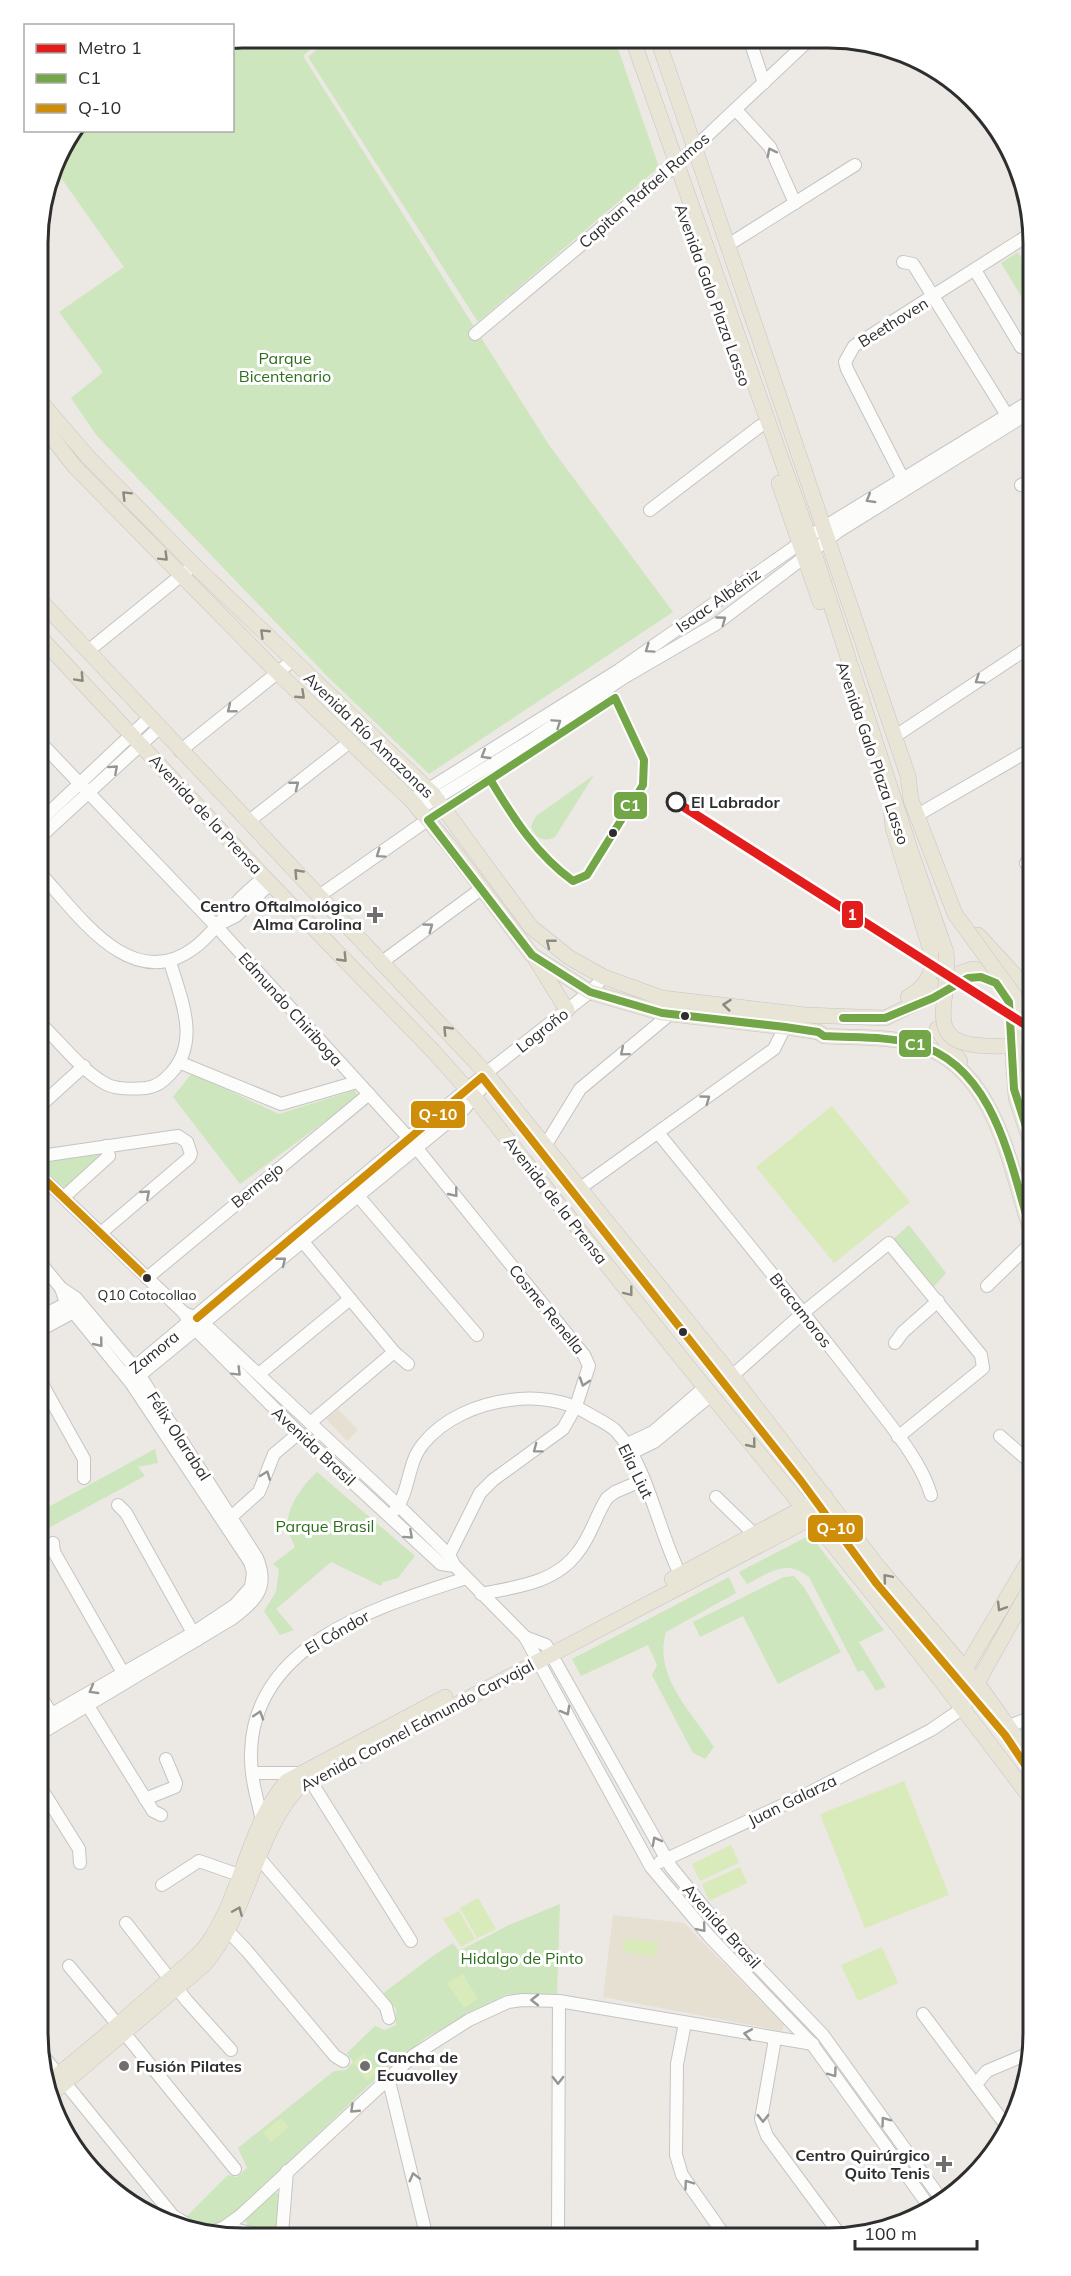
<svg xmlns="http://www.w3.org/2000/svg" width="1071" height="2276" viewBox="0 0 1071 2276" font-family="Mulish,sans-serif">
<rect width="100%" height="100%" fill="#ece8e4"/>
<g fill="#e6e0d3">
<polygon points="338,1409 358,1430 347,1441 326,1419"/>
<polygon points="613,1915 684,1923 784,2025 782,2031 603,1997"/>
</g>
<g fill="#cee6be">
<polygon points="243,38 324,38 303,56 549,445 673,612 429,774 328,677 97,436 71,398 103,372 59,312 124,267 54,168 59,152 75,131 232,130 233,40"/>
<polygon points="331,38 615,40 659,167 478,322 308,57"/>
<polygon points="1018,252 1027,267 1027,306 1001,263"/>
<path d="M594 775 555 837C543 843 535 838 531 826L536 816Z"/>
<polygon points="192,1073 279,1114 355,1090 358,1097 240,1184 173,1097"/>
<polygon points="103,1153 65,1189 41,1166 41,1160"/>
<polygon points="909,1225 946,1273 931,1290 891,1241"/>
<polygon points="155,1449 158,1463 138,1467 145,1476 43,1531 43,1510"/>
<path d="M317 1472 415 1556 398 1578 383 1582 381 1586 331 1562 276 1609 294 1630 280 1635 264 1611 276 1592 279 1569 273 1564 295 1547C293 1542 289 1535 288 1530 284 1509 304 1484 317 1472Z"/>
<path d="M810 1535 884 1630 859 1642 886 1687 876 1691 863 1670 858 1672 809 1577C785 1558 770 1573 747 1584L739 1572Z"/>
<polygon points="794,1576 804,1587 841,1652 778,1684 743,1616 700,1637 693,1622 784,1577"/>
<path d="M729 1577 736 1593 666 1632C653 1676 692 1712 714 1747L705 1759 693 1753 652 1675 657 1665 648 1645 581 1676 572 1659Z"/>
<polygon points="560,1904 557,1995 507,1994 425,2038 383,2072 222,2225 203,2229 185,2218 228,2175 237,2177 247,2168 238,2148 334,2071 346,2070 353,2062 347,2053 375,2026 385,2030 396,2025 396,2009 382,1994 437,1953 453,1943 459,1951 509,1925"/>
<path d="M275 2192 280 2195 278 2234C266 2234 259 2228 247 2226L246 2219Z"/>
</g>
<g fill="#d9eabb">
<polygon points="832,1106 910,1202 834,1263 756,1167"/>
<polygon points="904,1781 949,1895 865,1928 820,1814"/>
<polygon points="731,1845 739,1863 700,1881 692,1864"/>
<polygon points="740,1867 747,1883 709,1901 702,1884"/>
<polygon points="478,1898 496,1929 477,1938 460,1908"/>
<polygon points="459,1911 475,1939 461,1947 443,1919"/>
<polygon points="626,1938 658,1943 656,1957 623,1952"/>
<polygon points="882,1947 898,1983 858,2001 841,1965"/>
<polygon points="463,1974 478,1999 464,2008 447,1983"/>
<polygon points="364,2053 377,2073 367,2081 353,2062"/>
<polygon points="281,2118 289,2127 271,2142 263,2132"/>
</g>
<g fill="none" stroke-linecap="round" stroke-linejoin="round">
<g stroke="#c5c4c5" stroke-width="14">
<g id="minor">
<polyline points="750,41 764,83"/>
<polyline points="736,110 770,147 795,203"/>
<polyline points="728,245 855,165"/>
<polyline points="903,262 913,264 1010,420"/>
<polyline points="975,270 1021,347"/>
<polyline points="475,334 676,165 808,41"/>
<polyline points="903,479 847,369 845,362 854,346 1027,236"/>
<polyline points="1021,485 1027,482"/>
<polyline points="650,510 760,426"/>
<polyline points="88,651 194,565"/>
<polyline points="894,737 1028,648"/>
<polyline points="40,742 217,927 406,1135 584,1355 589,1366 576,1406 563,1429 493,1480 480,1493 449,1555"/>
<polyline points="180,751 292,661"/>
<polyline points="411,800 619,670 816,532 1027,403"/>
<polyline points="419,809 533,739 623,678 716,624 839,531 1027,414"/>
<polyline points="921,813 1028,751"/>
<polyline points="40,821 149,718"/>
<polyline points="249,821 351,741"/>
<polyline points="40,837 159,728"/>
<polyline points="1026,863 1029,867"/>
<path d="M40 873C78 914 131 995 194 948 209 937 219 923 231 909 240 897 253 887 264 877"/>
<polyline points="319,896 443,809"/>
<polyline points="224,922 236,916 270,884"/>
<polyline points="382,962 481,889"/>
<path d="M41 1024C61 1043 81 1070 106 1084 117 1090 134 1089 146 1088 155 1087 164 1081 170 1074 201 1042 181 999 170 962"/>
<polyline points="181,1063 281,1104 357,1082"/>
<polyline points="41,1105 84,1066"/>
<path d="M659 1134C727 1218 796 1302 862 1388 885 1419 921 1459 931 1495"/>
<polyline points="545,1146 580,1089 669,1015"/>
<polyline points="41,1156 178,1136 187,1142 191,1154 189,1158 102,1232"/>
<polyline points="41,1176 184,1313 190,1324 299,1433 441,1564 455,1566"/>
<polyline points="579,1189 774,1049 785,1027"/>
<polyline points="65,1196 109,1156 106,1146"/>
<polyline points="359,1197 477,1335"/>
<polyline points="299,1237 394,1352 408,1364"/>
<path d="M42 1265 61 1288 76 1298 135 1368 257 1558C269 1587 257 1600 233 1618L43 1732"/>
<polyline points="147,1278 369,1094"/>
<polyline points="987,1286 1030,1244"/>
<polyline points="184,1313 197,1318 211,1330 399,1506 449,1555 455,1566 525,1637 651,1867 709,1936 812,2044 931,2209"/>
<polyline points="42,1316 73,1300"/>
<polyline points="42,1329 81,1308"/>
<polyline points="895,1343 903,1332 938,1301"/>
<polyline points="259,1374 350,1299"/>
<polyline points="125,1375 486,1073 590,992 604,977"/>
<polyline points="732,1376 804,1312 889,1243 981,1355 983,1368 898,1437"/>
<polyline points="134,1380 465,1108 486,1083 486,1073"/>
<polyline points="42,1384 84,1459 84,1478"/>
<polyline points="310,1423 394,1352"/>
<polyline points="1000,1436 1031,1463"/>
<polyline points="625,1445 653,1432 705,1387"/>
<polyline points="630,1454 654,1442 711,1395"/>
<polyline points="716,1497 755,1535"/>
<polyline points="118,1505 126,1513 197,1640"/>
<path d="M395 1510C410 1492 407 1463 423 1444 444 1418 478 1404 510 1400 536 1396 566 1400 589 1414 597 1419 609 1424 616 1431 648 1465 660 1539 683 1580"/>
<polyline points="231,1517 259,1492 274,1454 299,1433"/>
<polyline points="53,1543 54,1552 126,1678"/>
<path d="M481 1594C516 1587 556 1583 578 1552 591 1536 596 1515 607 1498L615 1492 643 1480"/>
<polyline points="525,1637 546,1645 671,1867 719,1926 823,2035 944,2203"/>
<polyline points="43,1700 55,1720"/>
<polyline points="88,1706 153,1811 161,1815"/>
<polyline points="43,1719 193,1633 235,1605 251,1587 253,1572 250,1562 131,1383 66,1303 61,1288"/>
<polyline points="1009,1726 1032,1717"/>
<polyline points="252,1773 298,1773 310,1780 411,1941"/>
<polyline points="44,1793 79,1849 80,1863"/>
<polyline points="145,1799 175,1787 176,1783 166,1759"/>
<path d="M262 1820C257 1798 250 1776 251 1753 253 1642 381 1606 466 1578"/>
<polyline points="260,1859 386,2007 389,2018"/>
<polyline points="660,1862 813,1791 931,1730 963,1708"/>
<polyline points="162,1885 199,1861 239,1875"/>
<polyline points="126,1923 187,2001 231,2050"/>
<polyline points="220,1928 229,1932 247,1951 335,2056 343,2061"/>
<polyline points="69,1966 118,2025"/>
<polyline points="923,2014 1008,2128"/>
<polyline points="685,2023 677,2064 676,2155 682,2175 722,2232"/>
<polyline points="125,2034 235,2169"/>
<polyline points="775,2039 761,2119 767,2136 838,2232"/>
<polyline points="44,2057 178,2222"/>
<polyline points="388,2077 426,2234"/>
<polyline points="976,2084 987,2071 1032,2052"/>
<polyline points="175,2217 200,2232"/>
<polyline points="207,2233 223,2228 240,2216 414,2055 469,2020 508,2002 522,2000 559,2001 813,2044"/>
<polyline points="558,2233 559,2001"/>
<polyline points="282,2234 287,2171"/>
<polyline points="223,2235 238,2230 257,2234"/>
</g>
</g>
<g stroke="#c6c5c4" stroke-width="16">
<g id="major">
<polyline points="633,40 809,537 912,855 946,952"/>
<polyline points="658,40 908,776 911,800 955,914"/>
<polyline points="39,400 89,458 194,565 433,794 531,927 570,958 604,977 662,998 805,1015 885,1018 922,1000 954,975 972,969 993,972 1029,1002"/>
<path d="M39 421 75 467 272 667 411 800 450 846 532 955 590 992 662 1013 785 1027 818 1032 824 1036C855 1038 889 1036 919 1045 995 1068 1009 1164 1030 1228"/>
<polyline points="779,483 820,602"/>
<polyline points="39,599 486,1073 732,1376 879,1568 978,1684 1032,1760"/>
<path d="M39 636 264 877 434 1052 475 1098C554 1198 632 1298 712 1396 821 1529 929 1662 1032 1800"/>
<path d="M891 809 893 828 933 958C933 976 924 988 908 997"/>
<polyline points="978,935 1025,986"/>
<polyline points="536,960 567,1010"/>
<polyline points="937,1029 960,1061"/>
<polyline points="1002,1046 1029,1047"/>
<polyline points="1013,1058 1016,1098 1030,1140"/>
<polyline points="1030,1069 1025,1086 1030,1107"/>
<polyline points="672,1579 825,1496"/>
<polyline points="955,1696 965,1669 1031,1557"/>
<polyline points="963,1708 1031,1587"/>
<path d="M45 2085C84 2055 122 2021 160 1988 177 1972 200 1957 212 1937 243 1888 249 1825 287 1781L445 1697"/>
<path d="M49 2096 204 1965C249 1913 255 1833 299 1787L819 1514"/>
</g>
</g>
<use href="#minor" stroke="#fcfcfb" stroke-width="12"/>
<use href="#major" stroke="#e8e4d6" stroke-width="15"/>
<g stroke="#c6c5c4" stroke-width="16" stroke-linecap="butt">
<g id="major-bridge">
<polyline points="955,914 1014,995 1017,1012 1013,1058"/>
<path d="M946 952C953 1006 914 1049 1002 1046"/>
</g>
</g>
<use href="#major-bridge" stroke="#e8e4d6" stroke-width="15"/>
<g stroke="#fff" stroke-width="12">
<g id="bus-1">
<path d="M491 781C514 819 537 855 573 881L587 875 643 785 644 760 615 698 428 820 532 955 590 992 662 1013 785 1027 818 1032 824 1036C854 1038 886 1036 916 1044 994 1066 1010 1162 1030 1228"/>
<polyline points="843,1018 885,1018 933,998 968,978 981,977 996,983 1009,1002 1014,1089 1030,1139"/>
</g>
</g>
<g stroke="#fff" stroke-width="12">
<g id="bus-2">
<polyline points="41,1176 147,1278"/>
<polyline points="197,1318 482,1077 801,1481 876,1583 1005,1735 1032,1775"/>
</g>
</g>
<use href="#bus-1" stroke="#72a647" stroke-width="8"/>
<use href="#bus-2" stroke="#cf8e09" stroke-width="8"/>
<g stroke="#fff" stroke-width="14">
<polyline id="metro-1" points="676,802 1029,1027"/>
</g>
<use href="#metro-1" stroke="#e31d1b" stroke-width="9"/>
</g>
<defs><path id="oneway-chevron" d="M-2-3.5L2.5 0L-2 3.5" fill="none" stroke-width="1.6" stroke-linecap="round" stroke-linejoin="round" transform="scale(1.5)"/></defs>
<g stroke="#959594">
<use href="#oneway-chevron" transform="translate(771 152) rotate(-117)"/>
<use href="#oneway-chevron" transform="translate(870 499) rotate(149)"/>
<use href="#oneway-chevron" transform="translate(722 620) rotate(-36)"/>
<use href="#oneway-chevron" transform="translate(649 649) rotate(145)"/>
<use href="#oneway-chevron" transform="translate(979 680) rotate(146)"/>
<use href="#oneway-chevron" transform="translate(231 709) rotate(141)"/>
<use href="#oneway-chevron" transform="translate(557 723) rotate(-34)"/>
<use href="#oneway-chevron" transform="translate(485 755) rotate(149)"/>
<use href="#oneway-chevron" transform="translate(114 769) rotate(-42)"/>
<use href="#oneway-chevron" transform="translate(295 785) rotate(-38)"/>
<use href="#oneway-chevron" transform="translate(380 854) rotate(145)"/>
<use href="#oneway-chevron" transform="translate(429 927) rotate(-36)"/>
<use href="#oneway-chevron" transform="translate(624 1052) rotate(140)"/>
<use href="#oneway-chevron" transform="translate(706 1099) rotate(-36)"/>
<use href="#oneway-chevron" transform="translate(454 1193) rotate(51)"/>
<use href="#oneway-chevron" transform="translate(146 1194) rotate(-41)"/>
<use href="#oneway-chevron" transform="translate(282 1261) rotate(-39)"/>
<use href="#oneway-chevron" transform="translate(99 1343) rotate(51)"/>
<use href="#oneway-chevron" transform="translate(237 1372) rotate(45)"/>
<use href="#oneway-chevron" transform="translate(584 1382) rotate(108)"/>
<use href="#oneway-chevron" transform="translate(537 1449) rotate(143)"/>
<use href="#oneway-chevron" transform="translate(266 1475) rotate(-69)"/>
<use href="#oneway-chevron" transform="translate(409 1535) rotate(42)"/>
<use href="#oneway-chevron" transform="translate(93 1690) rotate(150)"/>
<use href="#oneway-chevron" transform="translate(566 1711) rotate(61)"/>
<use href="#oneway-chevron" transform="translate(259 1715) rotate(-72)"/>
<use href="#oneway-chevron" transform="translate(656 1841) rotate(-118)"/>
<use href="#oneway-chevron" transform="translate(702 1928) rotate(50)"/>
<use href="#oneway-chevron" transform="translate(535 2000) rotate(-180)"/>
<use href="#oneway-chevron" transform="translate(748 2034) rotate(-170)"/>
<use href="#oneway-chevron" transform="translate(833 2073) rotate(54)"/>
<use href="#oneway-chevron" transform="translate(558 2080) rotate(90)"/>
<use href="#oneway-chevron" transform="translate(354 2109) rotate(137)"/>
<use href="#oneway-chevron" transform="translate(763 2118) rotate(90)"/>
<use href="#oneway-chevron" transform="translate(885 2121) rotate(-126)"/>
<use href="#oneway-chevron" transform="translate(414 2177) rotate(-104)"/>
<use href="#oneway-chevron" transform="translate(688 2184) rotate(-125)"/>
</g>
<g stroke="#8b8982">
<use href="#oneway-chevron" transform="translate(126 495) rotate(-135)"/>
<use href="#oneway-chevron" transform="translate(164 557) rotate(45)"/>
<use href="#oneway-chevron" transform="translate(264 633) rotate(-136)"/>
<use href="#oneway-chevron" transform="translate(80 678) rotate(47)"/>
<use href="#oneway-chevron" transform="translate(301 695) rotate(43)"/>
<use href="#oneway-chevron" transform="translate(298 873) rotate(-133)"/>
<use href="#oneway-chevron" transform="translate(550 943) rotate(-141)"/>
<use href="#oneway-chevron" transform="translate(343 958) rotate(46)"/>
<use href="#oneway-chevron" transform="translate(727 1005) rotate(-174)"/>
<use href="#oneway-chevron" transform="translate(447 1030) rotate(-134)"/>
<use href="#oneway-chevron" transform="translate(629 1292) rotate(52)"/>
<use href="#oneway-chevron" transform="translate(752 1444) rotate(51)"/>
<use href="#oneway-chevron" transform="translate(887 1578) rotate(-130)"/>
<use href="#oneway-chevron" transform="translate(1001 1607) rotate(121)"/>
<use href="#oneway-chevron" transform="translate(238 1911) rotate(-67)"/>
</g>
<circle fill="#fff" stroke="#2e2e2e" stroke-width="3" cx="676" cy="802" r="9"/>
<g fill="#2e2e2e" stroke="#fff" stroke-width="2">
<circle cx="613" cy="833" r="5"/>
<circle cx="685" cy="1016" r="5"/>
<circle cx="147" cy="1278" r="5"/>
<circle cx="683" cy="1332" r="5"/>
</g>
<g fill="#706f6e" stroke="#fff" stroke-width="2">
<path d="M372 906h6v6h6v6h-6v6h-6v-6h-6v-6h6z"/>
<circle cx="124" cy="2066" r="6"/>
<circle cx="365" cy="2066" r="6"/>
<path d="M941 2155h6v6h6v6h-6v6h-6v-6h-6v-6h6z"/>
</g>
<g text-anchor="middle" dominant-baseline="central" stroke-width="6" stroke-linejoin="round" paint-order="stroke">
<g font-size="14" fill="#2e2e2e" stroke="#fff">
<text x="147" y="1295">Q10 Cotocollao</text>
</g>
<g font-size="16" fill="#2e2e2e" stroke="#fff">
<text transform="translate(644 190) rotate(-41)">Capitan Rafael Ramos</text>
<text transform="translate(713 295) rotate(70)">Avenida Galo Plaza Lasso</text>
<text transform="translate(893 322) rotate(-32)">Beethoven</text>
<text transform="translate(718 600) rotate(-35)">Isaac Albéniz</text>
<text transform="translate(369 735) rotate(44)">Avenida Río Amazonas</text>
<text transform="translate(873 753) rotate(71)">Avenida Galo Plaza Lasso</text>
<text transform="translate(206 814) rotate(47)">Avenida de la Prensa</text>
<text transform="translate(291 1009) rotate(48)">Edmundo Chiriboga</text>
<text transform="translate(542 1030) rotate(-38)">Logroño</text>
<text transform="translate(257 1185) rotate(-39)">Bermejo</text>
<text transform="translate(556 1200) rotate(52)">Avenida de la Prensa</text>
<text transform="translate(547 1309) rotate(51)">Cosme Renella</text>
<text transform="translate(801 1310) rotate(52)">Bracamoros</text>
<text transform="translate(154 1352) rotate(-39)">Zamora</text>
<text transform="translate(179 1436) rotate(57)">Félix Olarabal</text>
<text transform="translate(314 1446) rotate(43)">Avenida Brasil</text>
<text transform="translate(636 1471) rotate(64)">Elia Liut</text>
<text transform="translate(337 1632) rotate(-30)">El Cóndor</text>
<text transform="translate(417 1725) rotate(-28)">Avenida Coronel Edmundo Carvajal</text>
<text transform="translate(792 1800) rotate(-26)">Juan Galarza</text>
<text transform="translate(722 1926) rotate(48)">Avenida Brasil</text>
</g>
<g font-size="16" fill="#2c6e1b" stroke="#fff">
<text x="285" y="358">Parque<tspan x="285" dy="18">Bicentenario</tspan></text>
<text x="325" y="1526">Parque Brasil</text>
<text x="522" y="1958">Hidalgo de Pinto</text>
</g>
<g font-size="16" font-weight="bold" fill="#2e2e2e" stroke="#fff" text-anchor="start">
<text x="691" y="802">El Labrador</text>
</g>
<g font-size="16" font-weight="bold" fill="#2e2e2e" stroke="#fff" text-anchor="end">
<text x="362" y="906">Centro Oftalmológico<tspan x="362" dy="18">Alma Carolina</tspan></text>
<text x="377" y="2057" text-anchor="start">Cancha de<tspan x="377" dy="18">Ecuavolley</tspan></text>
<text x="136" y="2066" text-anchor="start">Fusión Pilates</text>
<text x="930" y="2155">Centro Quirúrgico<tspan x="930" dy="18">Quito Tenis</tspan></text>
</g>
</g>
<path d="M0 0H1071V2276H0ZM243 48H828A195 195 0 0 1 1023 243V2033A195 195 0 0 1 828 2228H243A195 195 0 0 1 48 2033V243A195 195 0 0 1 243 48Z" fill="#fff" fill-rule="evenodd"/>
<path fill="none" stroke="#2e2e2e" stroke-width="3" d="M243 48H828A195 195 0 0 1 1023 243V2033A195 195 0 0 1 828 2228H243A195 195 0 0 1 48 2033V243A195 195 0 0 1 243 48Z"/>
<g stroke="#fff" stroke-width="2">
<rect x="613" y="791" width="35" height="29" rx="6" fill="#72a647"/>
<rect x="841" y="900" width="23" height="29" rx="6" fill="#e31d1b"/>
<rect x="898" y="1029" width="34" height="29" rx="6" fill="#72a647"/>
<rect x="410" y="1100" width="56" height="29" rx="6" fill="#cf8e09"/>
<rect x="807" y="1514" width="57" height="29" rx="6" fill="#cf8e09"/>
</g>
<g font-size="16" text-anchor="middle" font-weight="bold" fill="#fff">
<text x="630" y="811">C1</text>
<text x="852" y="920">1</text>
<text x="915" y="1050">C1</text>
<text x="438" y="1120">Q-10</text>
<text x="836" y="1534">Q-10</text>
</g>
<rect x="24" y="24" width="210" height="108" fill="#ffffff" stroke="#ababab" stroke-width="1.5"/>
<rect x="36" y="44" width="30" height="9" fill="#e31d1b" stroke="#ababab" stroke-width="1.5"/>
<text x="78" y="54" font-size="18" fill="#2e2e2e">Metro 1</text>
<rect x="36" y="74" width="30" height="9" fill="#72a647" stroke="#ababab" stroke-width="1.5"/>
<text x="78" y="84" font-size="18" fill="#2e2e2e">C1</text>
<rect x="36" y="104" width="30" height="9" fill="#cf8e09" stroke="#ababab" stroke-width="1.5"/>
<text x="78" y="114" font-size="18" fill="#2e2e2e">Q-10</text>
<path d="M855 2240v9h122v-9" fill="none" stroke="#2e2e2e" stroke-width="3"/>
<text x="864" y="2240" font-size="18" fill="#2e2e2e" stroke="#ffffff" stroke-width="4.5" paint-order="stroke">100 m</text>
</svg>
